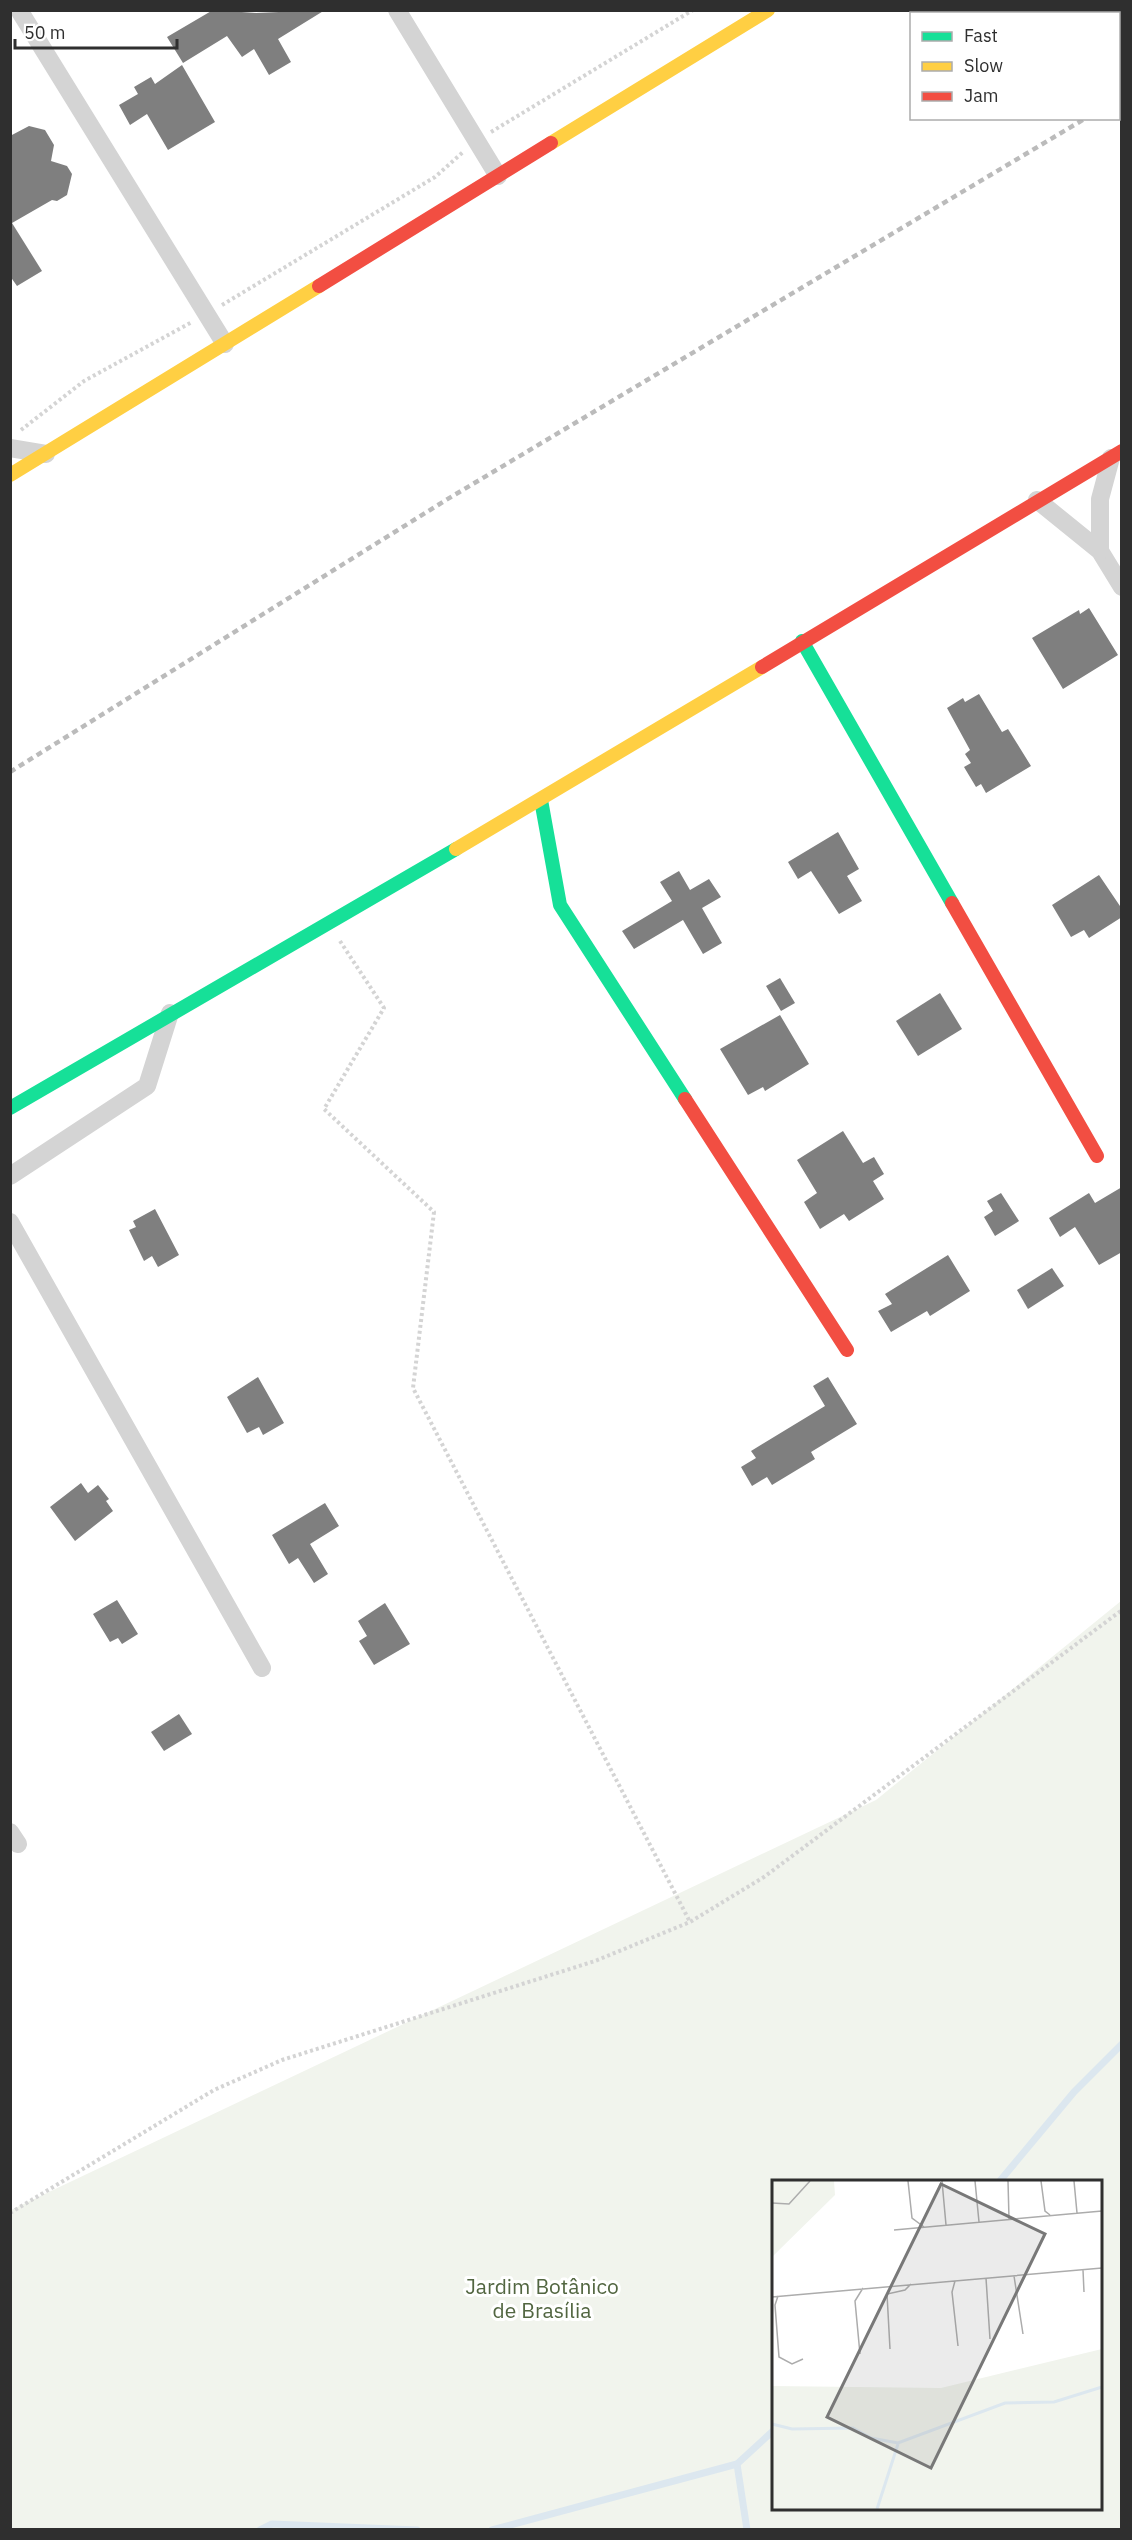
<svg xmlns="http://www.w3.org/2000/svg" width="1132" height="2540" viewBox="0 0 1132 2540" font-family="'IBM Plex Sans',sans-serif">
<rect width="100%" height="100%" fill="#fff"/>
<path fill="#f1f4ed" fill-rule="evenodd" d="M1121 1601V2529H11V2210L876 1800ZM774 2182H1100V2508H774Z"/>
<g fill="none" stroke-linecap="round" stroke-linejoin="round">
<g stroke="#dce7ef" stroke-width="7">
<polyline points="999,2182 1074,2092 1122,2044"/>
<polyline points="737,2464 747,2530"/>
<polyline points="260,2530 272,2524 417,2530"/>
<polyline points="492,2530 737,2464 774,2430"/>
</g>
</g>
<g fill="#7f7f7f">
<polygon points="213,10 256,13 325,10 278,39 291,62 269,75 254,49 242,57 227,36 183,63 167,37"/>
<polygon points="182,65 215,122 168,150 147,114 130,125 119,105 138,94 134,87 151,77 155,84"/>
<polygon points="29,126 45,130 54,145 51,161 67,166 72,174 67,195 57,201 52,200 12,223 42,271 17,286 10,276 10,136"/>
<polygon points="1089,608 1118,655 1063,689 1032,638 1079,610 1080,614"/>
<polygon points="979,694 1002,732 1008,729 1031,766 986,793 981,784 976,787 964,767 971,763 965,754 970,750 947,708 963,698 965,702"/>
<polygon points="838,832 859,869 847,876 862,901 839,914 811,871 798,879 788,862"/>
<polygon points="679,871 690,890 709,879 721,897 702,908 722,943 703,954 683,920 634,949 622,931 672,901 660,882"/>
<polygon points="1099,875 1122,909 1122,917 1089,938 1084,930 1071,937 1052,905"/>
<polygon points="780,978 795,1003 781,1011 766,986"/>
<polygon points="940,993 962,1029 918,1056 896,1021"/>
<polygon points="780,1015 809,1064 765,1091 763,1087 748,1095 720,1049"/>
<polygon points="843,1131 863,1163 874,1157 884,1174 873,1181 884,1199 849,1221 844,1214 820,1229 804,1202 817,1193 797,1160"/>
<polygon points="1122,1187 1122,1252 1099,1265 1075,1227 1060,1237 1049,1218 1089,1193 1095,1203"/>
<polygon points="1001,1193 1019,1221 995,1236 984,1217 993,1211 987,1201"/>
<polygon points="155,1209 179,1255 158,1267 152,1256 144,1261 129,1230 136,1227 133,1221"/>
<polygon points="948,1255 970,1291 930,1316 927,1311 891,1332 878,1311 892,1304 885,1294"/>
<polygon points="1052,1268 1064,1286 1028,1309 1017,1290"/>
<polygon points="258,1377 284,1423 263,1435 259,1427 247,1433 227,1397"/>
<polygon points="828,1377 857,1424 811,1452 815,1459 772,1485 767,1477 752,1486 741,1467 756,1458 751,1451 825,1406 813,1386"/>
<polygon points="81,1483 88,1493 98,1485 109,1499 106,1501 113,1511 75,1541 50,1507"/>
<polygon points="325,1503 339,1526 310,1544 328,1574 314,1583 298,1558 289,1564 272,1535"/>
<polygon points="117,1600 138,1634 122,1644 118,1638 110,1642 93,1614"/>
<polygon points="385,1603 410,1644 374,1665 359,1641 367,1636 358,1621"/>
<polygon points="179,1714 192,1734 164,1751 151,1732"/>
</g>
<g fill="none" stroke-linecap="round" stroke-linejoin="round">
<g stroke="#d4d4d4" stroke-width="4" stroke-dasharray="3 3" stroke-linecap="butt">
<polyline points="491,132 693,10"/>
<polyline points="222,305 435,177 463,152"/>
<polyline points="21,430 84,381 192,322"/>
<polyline points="340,941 384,1008 324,1109 434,1212 413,1388 690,1922"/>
<polyline points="10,2213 214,2090 282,2060 595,1961 690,1922 764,1877 1122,1610"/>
</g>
<g stroke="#d4d4d4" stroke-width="18">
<polyline points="19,10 225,344"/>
<polyline points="397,10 498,176"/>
<polyline points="10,448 46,454"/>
<polyline points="1037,500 1100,551 1122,587"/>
<polyline points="1100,551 1100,499 1111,458"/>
<polyline points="10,1176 147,1086 170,1013"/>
<polyline points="10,1222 262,1668"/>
<polyline points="10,1832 18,1844"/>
</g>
<g stroke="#16e098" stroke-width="14">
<polyline points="802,641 952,903"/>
<polyline points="541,800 560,905 685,1099"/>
<polyline points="10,1108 456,849"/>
</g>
<g stroke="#ffcf43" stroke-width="14">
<polyline points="551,143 768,10"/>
<polyline points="10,475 319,286"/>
<polyline points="456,849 762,667"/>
</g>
<g stroke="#f24e42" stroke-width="14">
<polyline points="319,286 551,143"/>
<polyline points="762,667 1122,451"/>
<polyline points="952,903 1097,1156"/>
<polyline points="685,1099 847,1350"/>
</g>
<g stroke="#bbb" stroke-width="4.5" stroke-dasharray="6 4.5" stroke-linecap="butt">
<polyline points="1118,99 1122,98"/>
<polyline points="10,772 446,500 1086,118"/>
</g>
</g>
<g text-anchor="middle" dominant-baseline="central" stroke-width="6" stroke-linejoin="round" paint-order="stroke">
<g font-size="21" fill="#526641" stroke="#fff">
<text x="542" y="2286">Jardim Botânico<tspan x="542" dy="24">de Brasília</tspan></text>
</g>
</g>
<g transform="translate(772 2180)">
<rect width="330" height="330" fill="#fff"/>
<path d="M0 1H62L63 15 0 77ZM330 169V329H0V206L169 208Z" fill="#f1f4ed"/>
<path fill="none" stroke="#dce7ef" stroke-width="3" d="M0 244 20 249 81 248 99 258 126 263 233 223 282 222 330 207M105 329 126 264"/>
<path fill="none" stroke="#acacac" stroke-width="1.5" d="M136 1 140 38 152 47M170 1 174 45M203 1 207 42M236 1 237 39M269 1 273 31 278 35M302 1 305 33M0 23 17 24 38 1M122 50 330 31M311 90 312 112M242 96 251 154M214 98 218 159M183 101 180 112 186 166M6 116 3 125 7 177 20 184 31 179M0 117 330 88M118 169 115 114 133 110 139 104M88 174 83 121 91 108"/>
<path fill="#787878" fill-opacity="0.15" stroke="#787878" stroke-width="3" d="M169 4 273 54 159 288 55 237Z"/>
<rect width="330" height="330" fill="none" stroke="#2f2f2f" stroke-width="3"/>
</g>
<rect width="1132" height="2540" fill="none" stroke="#2f2f2f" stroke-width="24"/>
<rect x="910" y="12" width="210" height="108" fill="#ffffff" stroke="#acacac" stroke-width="1.5"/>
<rect x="922" y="32" width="30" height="9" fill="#16e098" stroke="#acacac" stroke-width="1.5"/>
<text x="964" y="42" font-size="18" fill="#2f2f2f">Fast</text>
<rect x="922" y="62" width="30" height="9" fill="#ffcf43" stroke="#acacac" stroke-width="1.5"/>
<text x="964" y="72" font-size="18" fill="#2f2f2f">Slow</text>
<rect x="922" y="92" width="30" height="9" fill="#f24e42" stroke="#acacac" stroke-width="1.5"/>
<text x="964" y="102" font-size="18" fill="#2f2f2f">Jam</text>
<path d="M15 39v9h162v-9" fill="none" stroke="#2f2f2f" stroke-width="3"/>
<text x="24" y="39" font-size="18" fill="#2f2f2f" stroke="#ffffff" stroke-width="4.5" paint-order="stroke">50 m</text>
</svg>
